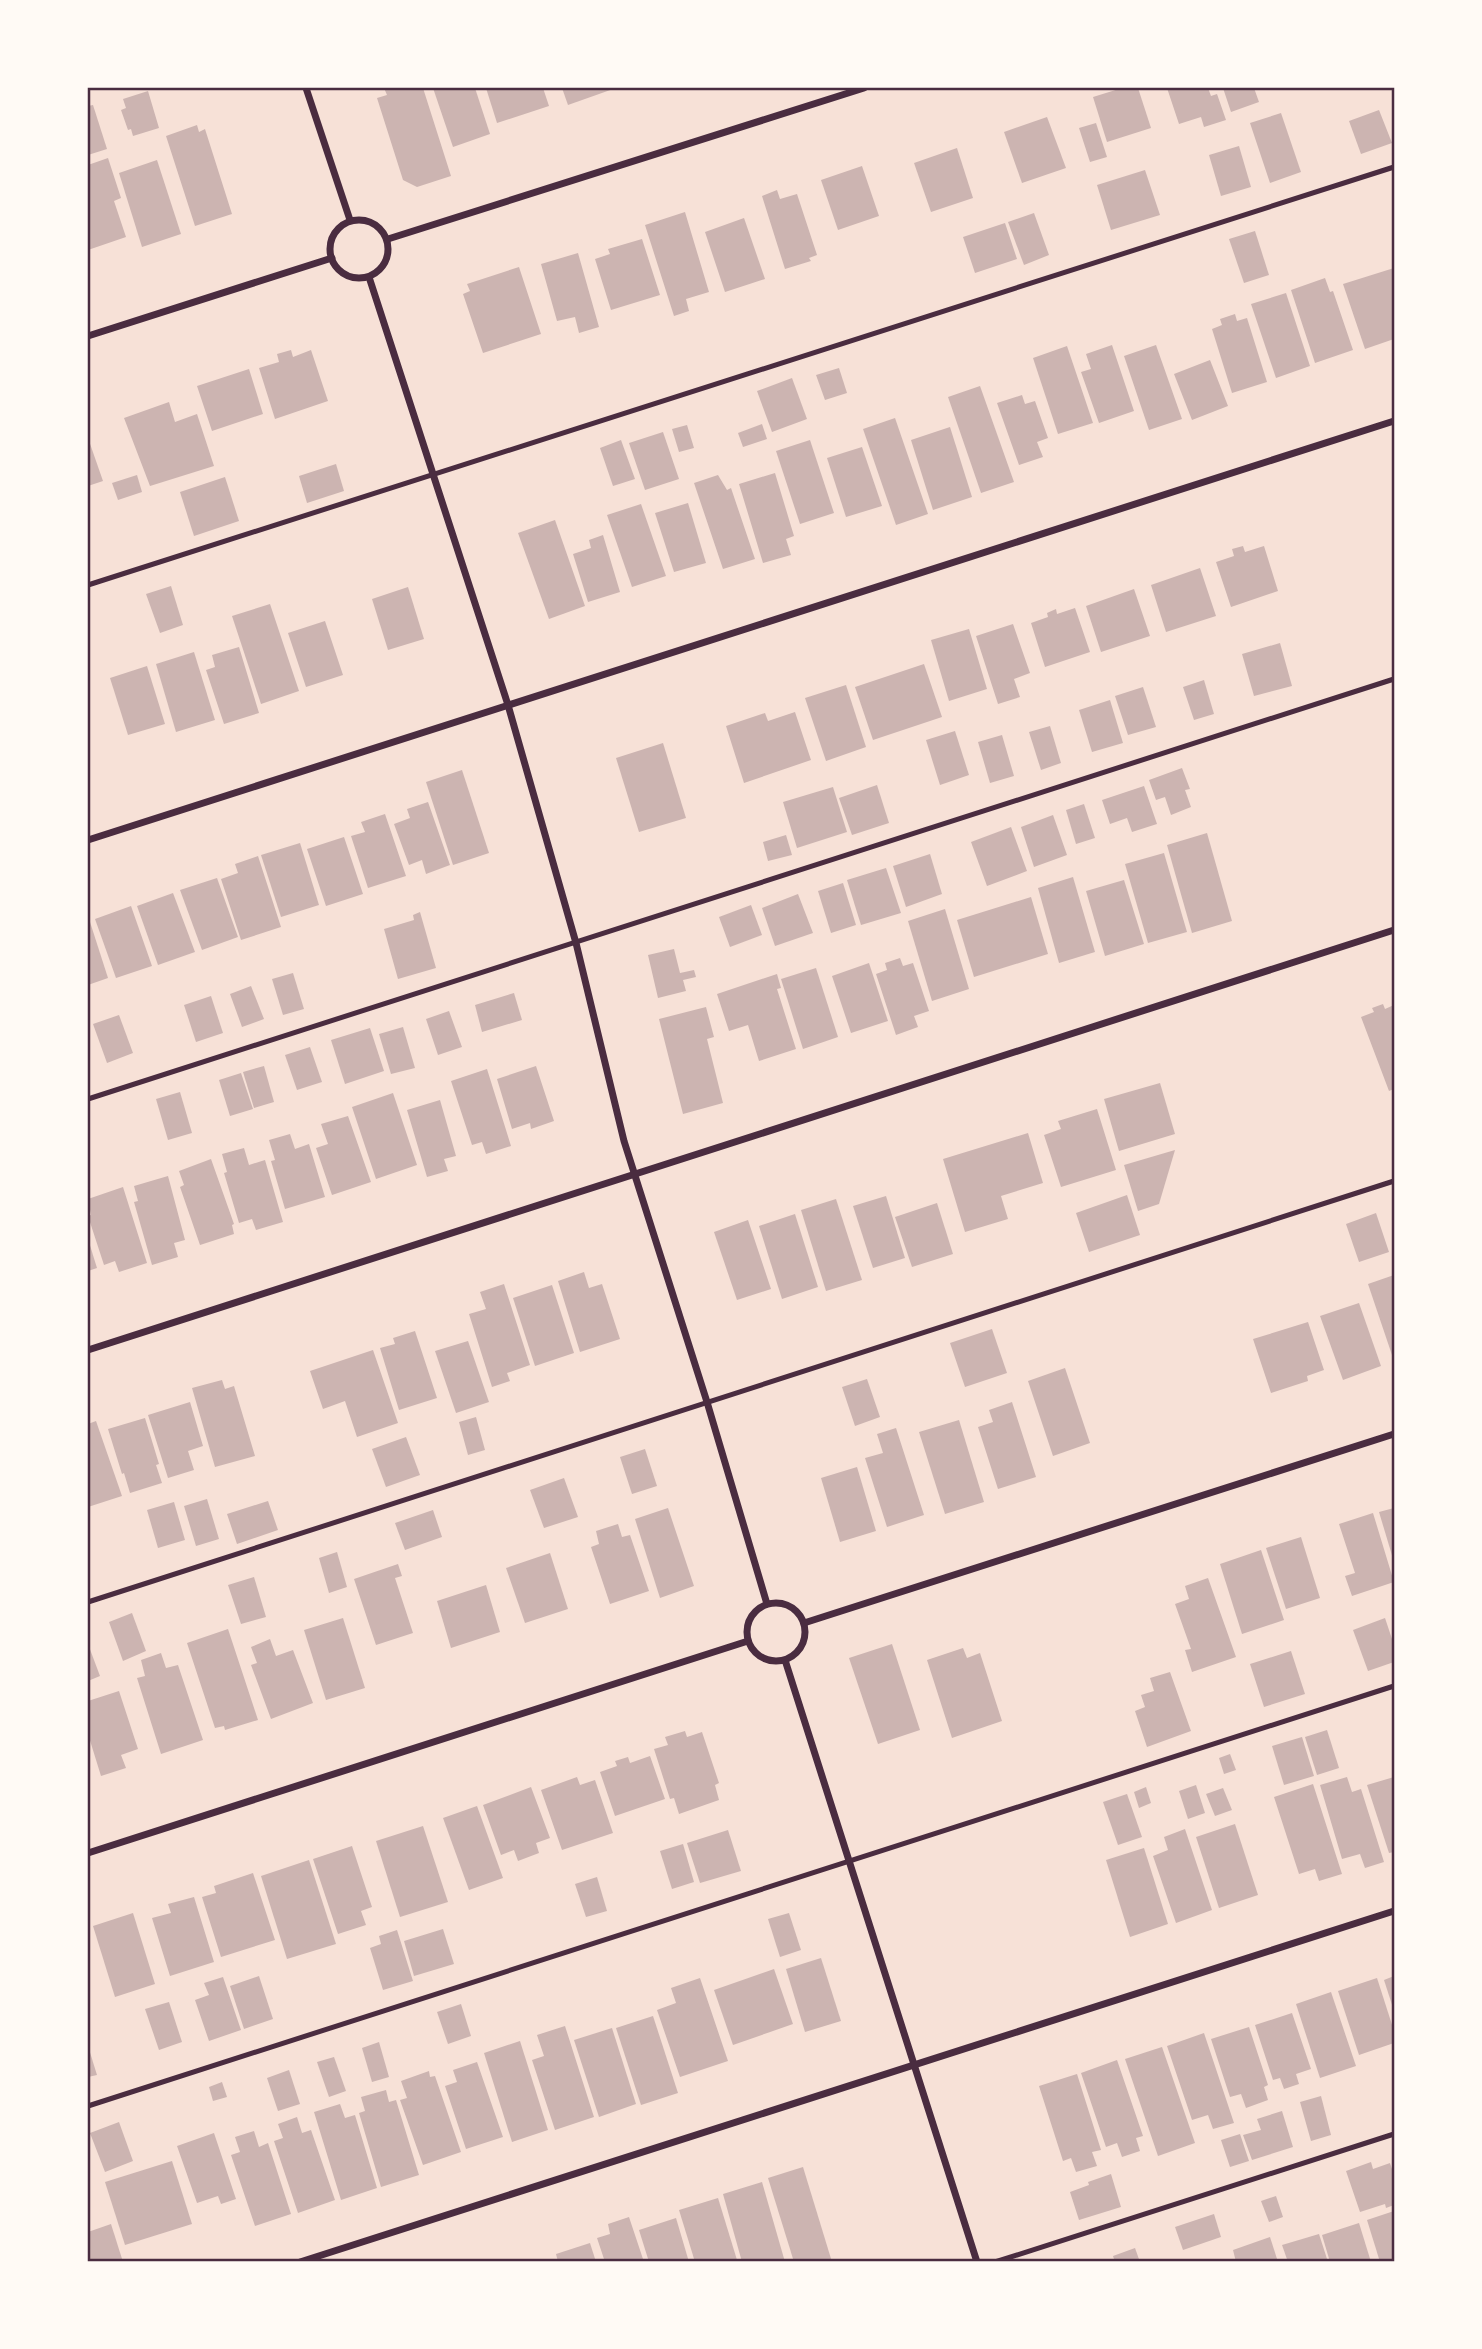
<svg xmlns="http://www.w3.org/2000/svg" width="1482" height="2349" viewBox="0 0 1482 2349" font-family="Jost,sans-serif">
<rect width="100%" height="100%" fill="#f7e1d7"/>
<g fill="#ccb4b1">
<polygon points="384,88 423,88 451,176 417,187 403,180 377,98 387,95"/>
<polygon points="433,88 475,88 490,134 453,147"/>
<polygon points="486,88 543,88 549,106 497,123"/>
<polygon points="562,88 616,88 568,105"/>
<polygon points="1122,88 1138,88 1151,128 1107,142 1093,97"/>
<polygon points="1167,88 1208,88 1211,96 1217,94 1226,120 1204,127 1201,117 1179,124"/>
<polygon points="1223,88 1254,88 1259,102 1231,112"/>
<polygon points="148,91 159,128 133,136 131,129 128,130 121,110 126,108 123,99"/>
<polygon points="93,105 107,149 88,155 88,106"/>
<polygon points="1379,110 1392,143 1361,154 1349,121"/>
<polygon points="1281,113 1301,172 1270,183 1250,123"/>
<polygon points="1047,117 1066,168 1022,183 1004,132"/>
<polygon points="1096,123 1107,157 1090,162 1079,128"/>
<polygon points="197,125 199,132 205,129 232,214 195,226 166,136"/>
<polygon points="1239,146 1251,187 1221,196 1209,155"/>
<polygon points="957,148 973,198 931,212 914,163"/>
<polygon points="108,158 121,198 114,201 126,237 88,250 88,165"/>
<polygon points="157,160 181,234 142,247 119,173"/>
<polygon points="862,166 879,216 838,230 821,180"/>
<polygon points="1145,170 1160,215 1111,230 1097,185"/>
<polygon points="777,190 780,199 797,194 817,255 809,258 811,261 785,269 762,196"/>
<polygon points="685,212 709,292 686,299 689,311 674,316 645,225"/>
<polygon points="1034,213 1049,255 1024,265 1008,222"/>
<polygon points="744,218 765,279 725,292 705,232"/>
<polygon points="1005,223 1017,259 975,273 963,237"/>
<polygon points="1255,231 1269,275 1244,283 1229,239"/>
<polygon points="642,239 660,295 611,310 595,259 610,254 608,249"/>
<polygon points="578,253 599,327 579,333 575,317 557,321 541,264"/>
<polygon points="519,267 541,334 483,353 463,294 470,291 467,284"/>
<polygon points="1394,268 1394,339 1365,349 1343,284"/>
<polygon points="1325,278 1330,292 1333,291 1353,350 1315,363 1291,290"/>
<polygon points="1286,293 1310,366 1276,378 1251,304"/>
<polygon points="1235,314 1237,321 1247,318 1267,382 1232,393 1212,329 1222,325 1220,319"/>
<polygon points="1112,345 1134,411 1099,423 1081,372 1091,369 1086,354"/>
<polygon points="1156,345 1182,419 1149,430 1124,356"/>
<polygon points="1067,346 1093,423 1058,434 1033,358"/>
<polygon points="291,350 293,357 311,350 328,401 275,419 259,368 279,362 277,354"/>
<polygon points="1210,360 1228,406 1192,420 1174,374"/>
<polygon points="839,368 847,393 825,400 816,375"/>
<polygon points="249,369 263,414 212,431 197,386"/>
<polygon points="792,378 807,419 772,432 757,391"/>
<polygon points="980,386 1014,482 981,493 948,397"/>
<polygon points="1022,395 1025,404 1035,401 1048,438 1037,442 1043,457 1019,465 997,403"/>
<polygon points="169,402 175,422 197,414 214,466 150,486 124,418"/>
<polygon points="895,418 928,514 896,525 863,429"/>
<polygon points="762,424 767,439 743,447 738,433"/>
<polygon points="687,425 694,448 679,452 672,429"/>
<polygon points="950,427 972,497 933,510 911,440"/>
<polygon points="663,432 679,479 645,490 629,443"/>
<polygon points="88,438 103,481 88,486"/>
<polygon points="621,440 635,479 613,486 600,448"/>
<polygon points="810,440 834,513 800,524 776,451"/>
<polygon points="862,447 882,506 846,517 827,458"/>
<polygon points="336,464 344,491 307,503 299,476"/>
<polygon points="775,473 794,536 786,539 791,555 763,563 739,484"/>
<polygon points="137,475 142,492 118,500 112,483"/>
<polygon points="718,475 727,490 731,488 755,559 723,569 694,483"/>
<polygon points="225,477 239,521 194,536 180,492"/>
<polygon points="688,503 706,563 674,572 655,513"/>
<polygon points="641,504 666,576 632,587 607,515"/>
<polygon points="555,520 585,606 549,619 518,533"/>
<polygon points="603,535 620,592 588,602 573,554 591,548 589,540"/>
<polygon points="1243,546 1245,552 1264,546 1278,591 1231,607 1216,562 1234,556 1232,549"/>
<polygon points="1200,568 1216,616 1166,632 1151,585"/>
<polygon points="171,586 183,625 160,633 146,594"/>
<polygon points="408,587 424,639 388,650 372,599"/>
<polygon points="1134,589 1150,636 1101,652 1086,606"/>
<polygon points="270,604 299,691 261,704 232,616"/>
<polygon points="1075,608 1090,652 1045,667 1031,623 1048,617 1047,613 1056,609 1057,614"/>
<polygon points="325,621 343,675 306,687 288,633"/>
<polygon points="1013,624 1030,673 1014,679 1020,697 998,704 976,636"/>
<polygon points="969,629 987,689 949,701 931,640"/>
<polygon points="1280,643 1292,686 1254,696 1242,654"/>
<polygon points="239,647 259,713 224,724 206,670 215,667 212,655"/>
<polygon points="194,652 215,720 176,732 156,664"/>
<polygon points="924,664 942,717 873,740 855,687"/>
<polygon points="147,666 165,724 128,735 110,678"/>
<polygon points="1204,680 1214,714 1194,720 1183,687"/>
<polygon points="846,685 866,747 826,761 805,698"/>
<polygon points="1143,687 1156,727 1128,735 1115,696"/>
<polygon points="1110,700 1123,743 1092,752 1079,710"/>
<polygon points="795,712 811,760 744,783 726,726 765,713 768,721"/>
<polygon points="1050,726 1061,763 1041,770 1029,732"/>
<polygon points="955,731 969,775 940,785 926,740"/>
<polygon points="1002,735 1014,776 990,783 978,742"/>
<polygon points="663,743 686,818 639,832 616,758"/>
<polygon points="1182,768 1190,789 1185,790 1191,807 1171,815 1165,797 1156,800 1149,780"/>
<polygon points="462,770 489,853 453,865 426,782"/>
<polygon points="877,785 889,823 852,835 839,798"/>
<polygon points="1144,786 1157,824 1132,832 1127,818 1110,824 1102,800"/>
<polygon points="833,787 847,832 797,848 783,802"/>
<polygon points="428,802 450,865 426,874 422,860 409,865 394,824 410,818 407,809"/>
<polygon points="1084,804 1095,838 1076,844 1066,810"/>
<polygon points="385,814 406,876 368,888 351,836 365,832 361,822"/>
<polygon points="1053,815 1067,855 1034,867 1021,827"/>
<polygon points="1011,827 1027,871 987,886 971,842"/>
<polygon points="1207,833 1232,921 1192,933 1167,845"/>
<polygon points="786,835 792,855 768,861 763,842"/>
<polygon points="344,837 363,894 326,906 307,849"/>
<polygon points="300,843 319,905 281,917 261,855"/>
<polygon points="1164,853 1187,932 1148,943 1125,864"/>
<polygon points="930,854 942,894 906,907 893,866"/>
<polygon points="258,856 281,927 241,940 221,879 238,873 235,864"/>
<polygon points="886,868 901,913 861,925 847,880"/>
<polygon points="1073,877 1095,952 1059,963 1038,888"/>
<polygon points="217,878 238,937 202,950 180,890"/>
<polygon points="1124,880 1144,944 1105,956 1086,891"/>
<polygon points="843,883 856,925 831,933 818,891"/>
<polygon points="173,893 195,952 158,965 137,906"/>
<polygon points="798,894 813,933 775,946 762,908"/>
<polygon points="1031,897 1048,954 974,977 957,920"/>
<polygon points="751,905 762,935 730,947 719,917"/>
<polygon points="131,906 152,966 116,978 95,919"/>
<polygon points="945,909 969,989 932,1001 908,921"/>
<polygon points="420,912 436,968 398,979 384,929 414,920 413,915"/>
<polygon points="90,922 108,978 88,985 88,923"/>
<polygon points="674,949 680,973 694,970 696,977 683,980 686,991 658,998 648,955"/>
<polygon points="900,958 903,966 913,963 929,1011 914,1016 918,1027 896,1035 876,974 887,970 885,963"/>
<polygon points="869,963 888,1021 851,1033 832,976"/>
<polygon points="816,968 838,1037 803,1049 781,979"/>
<polygon points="293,973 304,1009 283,1015 272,979"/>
<polygon points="777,974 781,988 777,989 796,1049 759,1061 748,1025 729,1031 717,994"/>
<polygon points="251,986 264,1019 242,1027 230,994"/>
<polygon points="514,993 522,1020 482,1032 475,1005"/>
<polygon points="211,996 223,1033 196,1042 184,1005"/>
<polygon points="1383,1004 1385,1009 1394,1005 1394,1089 1389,1091 1361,1017 1374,1012 1372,1008"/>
<polygon points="706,1007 714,1037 707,1039 723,1103 683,1114 659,1019"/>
<polygon points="449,1011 462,1047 438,1055 426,1019"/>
<polygon points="119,1015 133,1053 107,1063 93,1024"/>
<polygon points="403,1027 415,1068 391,1074 379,1034"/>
<polygon points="370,1028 384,1071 345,1084 331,1040"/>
<polygon points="310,1047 322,1082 297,1090 285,1055"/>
<polygon points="264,1066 274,1102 254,1108 243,1072"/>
<polygon points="536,1066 554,1121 531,1129 530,1123 512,1129 497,1079"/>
<polygon points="487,1069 511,1146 486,1154 482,1142 472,1145 451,1081"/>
<polygon points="241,1073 253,1109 230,1116 219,1080"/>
<polygon points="1160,1083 1175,1134 1119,1151 1104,1099"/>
<polygon points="180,1092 192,1133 168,1140 156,1099"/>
<polygon points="393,1093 417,1165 376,1179 352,1107"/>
<polygon points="440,1100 456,1156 444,1159 448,1171 427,1177 407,1110"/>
<polygon points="1097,1109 1116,1170 1061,1187 1044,1135 1061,1129 1058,1121"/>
<polygon points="348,1116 371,1182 332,1195 316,1148 328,1144 321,1124"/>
<polygon points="1028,1133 1043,1183 1001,1196 1008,1219 965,1232 943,1159"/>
<polygon points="290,1134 295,1149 309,1144 325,1197 285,1209 271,1161 275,1160 269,1140"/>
<polygon points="244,1148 249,1165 265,1160 283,1222 256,1230 252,1219 239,1223 224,1173 227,1172 222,1154"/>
<polygon points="1175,1150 1159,1204 1138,1211 1124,1165"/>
<polygon points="211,1159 234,1224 232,1225 234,1234 200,1245 180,1187 184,1185 179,1171"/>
<polygon points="168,1176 185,1240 174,1243 178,1257 152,1265 134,1202 138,1201 134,1186"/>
<polygon points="123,1187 147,1263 119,1272 115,1261 104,1265 88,1216 91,1215 88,1199"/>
<polygon points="1127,1195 1140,1235 1089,1252 1076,1213"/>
<polygon points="886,1196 905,1258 873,1268 853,1206"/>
<polygon points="836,1199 862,1280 826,1291 801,1210"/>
<polygon points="937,1203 953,1254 912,1267 895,1217"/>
<polygon points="1376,1213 1389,1252 1359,1262 1346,1224"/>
<polygon points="795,1214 818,1287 782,1299 759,1226"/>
<polygon points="748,1220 771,1289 737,1300 714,1232"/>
<polygon points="88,1239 97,1268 88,1271"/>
<polygon points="584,1272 589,1288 602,1284 620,1339 580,1352 558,1281"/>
<polygon points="1394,1275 1394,1361 1368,1284"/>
<polygon points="504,1284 530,1365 507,1373 510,1381 492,1387 469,1314 486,1309 480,1292"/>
<polygon points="552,1285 574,1353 535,1366 513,1298"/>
<polygon points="1359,1303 1381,1366 1343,1380 1320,1316"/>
<polygon points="1308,1322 1324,1370 1307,1376 1308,1381 1271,1393 1253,1339"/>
<polygon points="992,1329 1007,1373 965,1387 950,1343"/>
<polygon points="415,1331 437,1398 399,1410 380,1348 395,1344 393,1338"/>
<polygon points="468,1341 489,1402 456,1413 435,1351"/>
<polygon points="373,1350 398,1423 357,1437 345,1401 323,1409 310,1371"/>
<polygon points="1065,1368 1090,1443 1053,1456 1028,1381"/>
<polygon points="867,1379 880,1417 855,1426 842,1387"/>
<polygon points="222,1380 225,1389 234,1386 255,1456 215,1467 192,1388"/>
<polygon points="190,1402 203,1446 188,1451 194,1470 168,1478 148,1415"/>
<polygon points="1012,1402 1036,1477 998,1489 978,1427 993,1422 989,1410"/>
<polygon points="476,1417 485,1450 468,1455 459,1422"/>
<polygon points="145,1418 159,1464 156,1465 162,1483 130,1493 124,1473 122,1474 108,1429"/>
<polygon points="959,1420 984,1502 945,1514 919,1432"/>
<polygon points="96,1421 122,1496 88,1507 88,1424"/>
<polygon points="896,1428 924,1515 887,1527 865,1458 883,1453 877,1434"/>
<polygon points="406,1437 420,1475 386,1487 372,1449"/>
<polygon points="645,1449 657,1486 632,1494 620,1457"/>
<polygon points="857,1467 876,1531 840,1542 821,1478"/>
<polygon points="564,1478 578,1517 544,1528 530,1490"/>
<polygon points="207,1499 219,1539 196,1546 184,1506"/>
<polygon points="268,1501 278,1530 237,1544 227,1514"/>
<polygon points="174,1502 185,1540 158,1548 147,1510"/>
<polygon points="668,1508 694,1586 660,1598 635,1519"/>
<polygon points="1394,1508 1394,1562 1379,1512"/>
<polygon points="433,1510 442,1537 405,1550 395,1523"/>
<polygon points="1373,1513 1394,1582 1352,1596 1345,1576 1355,1573 1339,1524"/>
<polygon points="618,1524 622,1537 630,1535 649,1591 610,1604 591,1547 599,1544 596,1531"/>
<polygon points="1301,1537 1320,1598 1286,1609 1266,1548"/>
<polygon points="1261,1550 1284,1620 1242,1634 1220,1564"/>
<polygon points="337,1552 347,1587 329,1593 319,1558"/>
<polygon points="550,1553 568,1609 525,1623 506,1568"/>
<polygon points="398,1564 402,1576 395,1578 413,1633 376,1645 354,1579"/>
<polygon points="254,1577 266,1617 241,1624 228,1585"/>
<polygon points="1208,1578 1236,1657 1192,1672 1185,1650 1191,1649 1175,1604 1189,1599 1185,1586"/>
<polygon points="486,1585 500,1632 451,1648 437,1601"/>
<polygon points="132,1613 146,1651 123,1661 109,1622"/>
<polygon points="343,1618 365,1688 326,1700 304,1630"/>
<polygon points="1385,1618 1394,1645 1394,1662 1368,1671 1353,1630"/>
<polygon points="228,1629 258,1720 225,1730 224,1726 215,1728 187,1643"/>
<polygon points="270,1639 276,1656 293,1650 313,1703 271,1719 251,1665 257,1663 251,1647"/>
<polygon points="88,1644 100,1676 88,1681"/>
<polygon points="892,1644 920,1730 878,1744 849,1658"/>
<polygon points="963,1648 967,1658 980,1653 1002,1721 952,1738 927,1660"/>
<polygon points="1291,1651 1305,1694 1264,1707 1250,1664"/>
<polygon points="161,1653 166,1668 178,1665 203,1740 161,1754 137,1678 145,1676 141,1660"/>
<polygon points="1170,1672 1191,1731 1147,1747 1135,1711 1145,1707 1141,1695 1154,1691 1150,1678"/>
<polygon points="119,1691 138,1749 121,1755 126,1768 101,1776 88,1734 88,1701"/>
<polygon points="1327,1730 1339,1768 1317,1775 1305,1737"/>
<polygon points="685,1731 687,1737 702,1732 719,1783 715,1785 719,1800 679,1814 674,1798 670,1799 654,1749 668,1745 665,1737"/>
<polygon points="1302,1737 1314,1776 1284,1785 1272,1746"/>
<polygon points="1230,1754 1236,1770 1224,1774 1219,1758"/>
<polygon points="650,1756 665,1799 615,1816 600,1772 617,1766 615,1761 628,1757 630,1763"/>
<polygon points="577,1777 580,1785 595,1780 613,1833 562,1850 541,1790"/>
<polygon points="1347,1777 1352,1792 1361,1789 1384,1862 1365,1868 1360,1854 1342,1859 1320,1785"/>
<polygon points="1394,1777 1394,1852 1389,1853 1367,1785"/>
<polygon points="1313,1784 1342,1874 1319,1881 1315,1869 1299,1874 1274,1797"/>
<polygon points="1196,1785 1205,1813 1188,1819 1179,1791"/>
<polygon points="531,1787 550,1838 536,1843 539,1853 518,1861 514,1850 501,1855 483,1805"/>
<polygon points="1146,1787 1151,1803 1139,1808 1134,1792"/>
<polygon points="1223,1788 1232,1810 1215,1816 1206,1794"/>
<polygon points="1127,1794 1142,1837 1118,1845 1103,1802"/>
<polygon points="477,1806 503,1878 469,1890 443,1818"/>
<polygon points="1235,1824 1258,1895 1219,1908 1196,1837"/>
<polygon points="423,1826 448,1902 400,1917 376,1841"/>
<polygon points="1185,1829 1212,1910 1176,1923 1153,1856 1168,1850 1164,1837"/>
<polygon points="728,1830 741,1871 700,1883 687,1843"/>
<polygon points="683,1844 694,1882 672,1889 660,1851"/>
<polygon points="352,1846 372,1907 361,1911 366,1925 338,1934 313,1859"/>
<polygon points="1144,1848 1168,1924 1130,1937 1106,1860"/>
<polygon points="309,1860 336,1944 287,1959 261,1876"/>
<polygon points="253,1873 275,1940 221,1957 202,1897 216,1893 214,1886"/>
<polygon points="597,1877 607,1911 586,1917 575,1884"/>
<polygon points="194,1897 214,1962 170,1976 152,1918 171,1913 168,1904"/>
<polygon points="133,1913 155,1984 115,1997 93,1926"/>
<polygon points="789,1913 801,1950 780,1957 768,1919"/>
<polygon points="443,1929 454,1964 414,1976 404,1941"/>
<polygon points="397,1930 413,1981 383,1990 370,1948 381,1944 379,1936"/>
<polygon points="821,1958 841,2021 805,2032 786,1969"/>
<polygon points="774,1969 793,2024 733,2045 714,1990"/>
<polygon points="259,1976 273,2019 244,2029 230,1986"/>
<polygon points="1394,1976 1394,2011 1384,1980"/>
<polygon points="223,1977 241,2030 209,2041 195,2000 209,1995 204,1983"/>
<polygon points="700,1978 728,2061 680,2077 657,2010 676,2003 671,1988"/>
<polygon points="1377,1978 1394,2031 1394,2043 1359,2055 1338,1991"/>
<polygon points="1331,1992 1356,2066 1320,2078 1296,2004"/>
<polygon points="169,2002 182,2042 159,2050 145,2009"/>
<polygon points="461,2004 471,2036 448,2044 437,2012"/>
<polygon points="1292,2013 1311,2069 1296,2074 1299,2084 1284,2089 1280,2078 1273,2080 1255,2025"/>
<polygon points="653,2016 678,2093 641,2105 616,2028"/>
<polygon points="565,2026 594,2117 555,2130 532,2060 544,2056 537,2035"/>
<polygon points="1249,2027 1268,2085 1264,2087 1268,2100 1246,2108 1241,2094 1230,2097 1211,2039"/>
<polygon points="612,2028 636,2104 599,2117 574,2040"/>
<polygon points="1204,2033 1234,2123 1213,2129 1208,2115 1192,2120 1167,2046"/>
<polygon points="520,2041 548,2130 512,2142 484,2053"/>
<polygon points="379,2042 389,2077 372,2082 362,2048"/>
<polygon points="88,2046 97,2075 88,2077"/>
<polygon points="1162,2047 1195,2143 1158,2156 1125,2059"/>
<polygon points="334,2057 346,2091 329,2097 317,2062"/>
<polygon points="1117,2060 1143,2136 1136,2138 1140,2151 1122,2157 1117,2143 1106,2147 1081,2073"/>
<polygon points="477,2062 503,2137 466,2149 445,2086 457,2082 453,2070"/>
<polygon points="289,2070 300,2104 278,2111 267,2078"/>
<polygon points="429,2071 430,2077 435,2076 461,2152 423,2165 400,2100 407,2098 401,2081"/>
<polygon points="1077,2074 1101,2150 1092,2152 1097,2166 1076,2172 1071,2158 1063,2161 1039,2086"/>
<polygon points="222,2082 227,2097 213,2101 209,2087"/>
<polygon points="386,2090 389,2102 396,2100 419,2175 381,2187 359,2113 365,2111 361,2097"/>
<polygon points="1321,2096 1331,2135 1311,2141 1300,2102"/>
<polygon points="340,2104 345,2118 355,2115 377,2188 341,2200 314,2112"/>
<polygon points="1282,2111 1293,2147 1252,2160 1243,2135 1261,2130 1257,2119"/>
<polygon points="297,2117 302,2133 311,2130 335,2200 298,2213 274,2141 283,2138 278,2124"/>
<polygon points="119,2122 133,2161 105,2172 90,2133"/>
<polygon points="254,2131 259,2147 268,2143 291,2214 255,2226 231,2155 240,2152 235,2137"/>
<polygon points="214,2133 236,2199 221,2204 218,2196 197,2203 177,2146"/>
<polygon points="1240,2134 1249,2161 1230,2167 1221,2140"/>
<polygon points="172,2161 192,2224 125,2245 105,2182"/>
<polygon points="1371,2162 1373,2169 1390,2163 1394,2175 1394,2205 1386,2208 1385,2204 1360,2212 1346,2171"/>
<polygon points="803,2167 832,2262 794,2262 768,2178"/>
<polygon points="1111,2174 1121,2207 1079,2220 1070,2192 1089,2185 1088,2182"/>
<polygon points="762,2182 785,2262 742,2262 723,2194"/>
<polygon points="1276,2196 1283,2217 1269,2222 1261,2201"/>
<polygon points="718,2198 737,2260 695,2262 679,2210"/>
<polygon points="1394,2211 1394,2262 1380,2262 1367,2220"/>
<polygon points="1214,2214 1221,2237 1183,2250 1175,2227"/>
<polygon points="629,2217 644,2262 605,2262 597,2238 610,2234 608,2224"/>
<polygon points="676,2218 689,2262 649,2262 639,2230"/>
<polygon points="1359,2223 1371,2262 1330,2262 1322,2235"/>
<polygon points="111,2224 123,2262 88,2262 88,2232"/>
<polygon points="1319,2234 1328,2262 1288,2262 1282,2245"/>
<polygon points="1270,2237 1278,2262 1236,2262 1233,2250"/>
<polygon points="590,2243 596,2262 558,2262 556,2254"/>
<polygon points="1135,2248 1140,2262 1115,2262 1113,2256"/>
</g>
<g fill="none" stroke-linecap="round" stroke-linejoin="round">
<g stroke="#4a2c40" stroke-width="5">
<polyline points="88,585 1394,167"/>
<polyline points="88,1099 1394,679"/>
<polyline points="88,1602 1394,1181"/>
<polyline points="88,2106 1394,1686"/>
<polyline points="995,2262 1394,2134"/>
</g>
<g stroke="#4a2c40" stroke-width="7">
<polyline points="306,88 350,220"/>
<circle cx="359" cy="249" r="29"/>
<polyline points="388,239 864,88"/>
<polyline points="369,277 508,705 576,943 624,1141 707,1402 767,1604"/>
<polyline points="88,336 332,258"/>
<polyline points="88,840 1394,421"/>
<polyline points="88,1350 1394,930"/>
<circle cx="776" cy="1632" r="29"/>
<polyline points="804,1623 1394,1434"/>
<polyline points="785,1660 977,2262"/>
<polyline points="88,1853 748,1641"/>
<polyline points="300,2262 1394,1911"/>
</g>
</g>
<rect width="1482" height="2349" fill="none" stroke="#fffaf5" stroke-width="178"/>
<rect x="89" y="89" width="1304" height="2171" fill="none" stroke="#4a2c40" stroke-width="2.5"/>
</svg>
